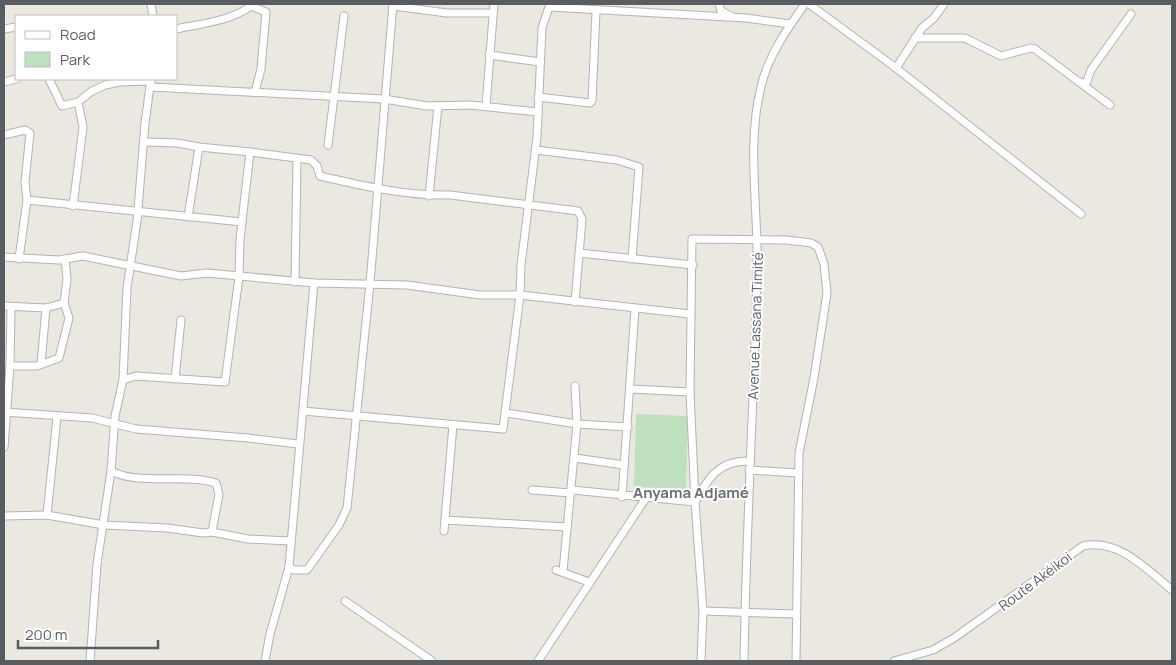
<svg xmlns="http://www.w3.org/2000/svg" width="1176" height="665" viewBox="0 0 1176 665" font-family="Manrope,sans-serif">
<rect width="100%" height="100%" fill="#eae8e0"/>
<polygon fill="#bfe0bf" points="636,414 688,416 686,489 634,487"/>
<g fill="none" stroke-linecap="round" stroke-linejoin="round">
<g stroke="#b1b3b7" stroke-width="9">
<g id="minor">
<polyline points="151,4 153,16"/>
<polyline points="719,4 721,11 731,16"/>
<polyline points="809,4 896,68 1081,214"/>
<polyline points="251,6 266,12 261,69 255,92"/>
<polyline points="393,6 447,13 492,13"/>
<polyline points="550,7 746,18 790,24"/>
<polyline points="4,29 16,27"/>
<path d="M176 29C200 24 231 21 251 6"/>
<polyline points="915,38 965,38 1001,56 1031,48 1035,49 1110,105"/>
<polyline points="489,55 540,62"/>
<polyline points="896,68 922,28 934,18 944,4"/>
<polyline points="49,79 62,106 78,102 92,91 105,85 120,82 151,81"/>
<polyline points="1078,81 1086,84 1091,70 1131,14"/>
<polyline points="4,82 16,79"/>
<polyline points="151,87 384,99 427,106 470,105 538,112"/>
<polyline points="538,97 590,103 592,101 596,12"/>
<polyline points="486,106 494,4"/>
<polyline points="4,135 25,130 30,133 25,182 27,200 242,222"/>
<polyline points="144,142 177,143 199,147 250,152"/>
<polyline points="328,145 344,16"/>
<polyline points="536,150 617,160 639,167 632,259"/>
<polyline points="429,196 438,106"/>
<polyline points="73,206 83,127 78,102"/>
<polyline points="188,217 199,147"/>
<polyline points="579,253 693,265"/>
<polyline points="4,257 59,260 83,256 181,276 207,273 314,283 407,285 480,295 520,295 690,314"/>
<polyline points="19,259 27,200"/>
<polyline points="295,282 297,160"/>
<polyline points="4,306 46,308 64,303"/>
<polyline points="41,364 46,308"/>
<polyline points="10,366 37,366 59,358 69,318 64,303 67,279 65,259"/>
<polyline points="175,379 181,320"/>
<path d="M123 380 136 376 225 382 239 277 240 239 250 152 311 160 317 166 320 176C363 186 406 196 450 195L578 211 582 219 575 302"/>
<polyline points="631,389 690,392"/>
<polyline points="303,411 503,429 520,295 521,265 537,137 542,28 550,4"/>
<polyline points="4,412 92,418 136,429 248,438 298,444"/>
<polyline points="506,413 577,424 628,427"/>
<polyline points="4,447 10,366 11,308"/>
<polyline points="575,458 624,465"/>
<polyline points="749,470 798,473"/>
<path d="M111 471C140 486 184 473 216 483L219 494 212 532"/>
<polyline points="532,490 571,493"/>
<path d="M572 490 695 502C708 478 719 460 750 461"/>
<polyline points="622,497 635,309"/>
<polyline points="47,515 57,417"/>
<polyline points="4,516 47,515 104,525 167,528 203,533 212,532 248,539 291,541"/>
<polyline points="445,520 567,527"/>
<polyline points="444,531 453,425"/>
<polyline points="289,567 294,570 307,570 339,525 347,508 370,283 393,4"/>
<polyline points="556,570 589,582"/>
<polyline points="563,571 577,424 575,386"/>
<polyline points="345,601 432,661"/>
<polyline points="703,611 796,614"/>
<polyline points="90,661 97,564 111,471 115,416 123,380 127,288 137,221 145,123 151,79"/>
<polyline points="265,661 270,634 289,567 314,283"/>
<polyline points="538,661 646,498"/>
<polyline points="701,661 703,611 695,502 690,392 692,239 787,240 811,243 818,247 824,264 827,293 814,378 799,453 796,661"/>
<path d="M744 661C746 531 754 401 757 272 759 211 746 146 761 87 768 56 787 29 805 4"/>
<path d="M894 661 933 650 954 638 1083 546C1119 538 1147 570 1172 590"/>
</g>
</g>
<use href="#minor" stroke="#fff" stroke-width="7"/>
</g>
<g text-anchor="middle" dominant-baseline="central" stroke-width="4" stroke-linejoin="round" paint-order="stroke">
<g font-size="14" fill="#595c60" stroke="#fff">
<text transform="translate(755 326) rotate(-88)">Avenue Lassana Timité</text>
<text transform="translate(1035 581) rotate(-37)">Route Akéikoi</text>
</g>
<g font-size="15" font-weight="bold" fill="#6a6e72" stroke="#fff">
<text x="691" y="492">Anyama Adjamé</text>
</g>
</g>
<rect width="1176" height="665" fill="none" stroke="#595c60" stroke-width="10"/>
<rect x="15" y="15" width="162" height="65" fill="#ffffff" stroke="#bdbebf"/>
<rect x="25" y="31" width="25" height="8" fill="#ffffff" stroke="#bdbebf"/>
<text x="60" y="40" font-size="15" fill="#595c60">Road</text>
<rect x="25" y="52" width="25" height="15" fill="#bfe0bf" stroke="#bdbebf"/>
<text x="60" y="65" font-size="15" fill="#595c60">Park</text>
<path d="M18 640v8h140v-8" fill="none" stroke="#595c60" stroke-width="2.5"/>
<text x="25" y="640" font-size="15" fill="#595c60" stroke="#ffffff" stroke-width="4" paint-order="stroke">200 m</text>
</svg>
